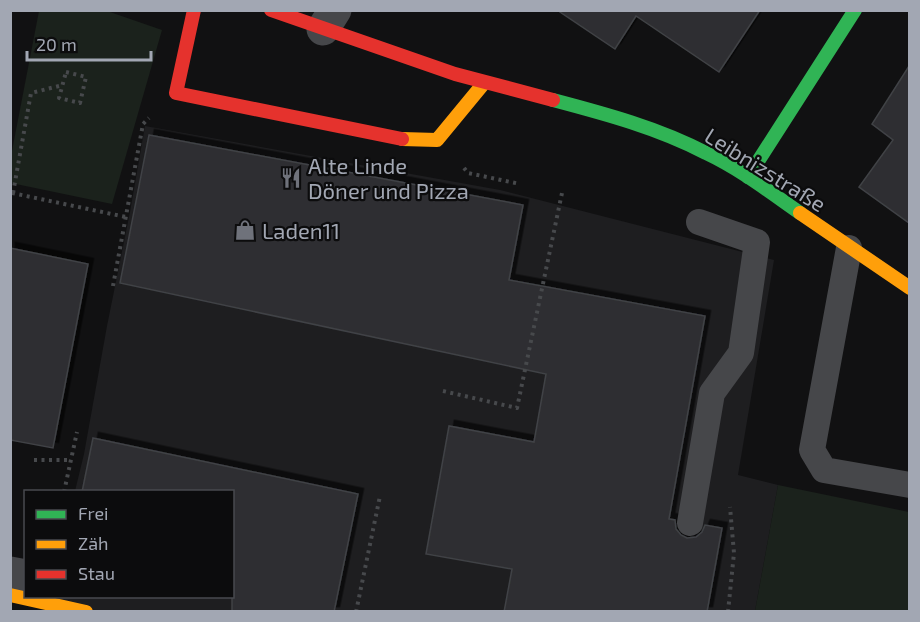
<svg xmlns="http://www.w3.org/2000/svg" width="920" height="622" viewBox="0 0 920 622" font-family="'Exo 2',sans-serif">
<defs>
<filter id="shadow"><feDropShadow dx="5.5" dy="-5.5" stdDeviation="0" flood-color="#0009"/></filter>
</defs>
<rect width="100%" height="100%" fill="#111112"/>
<polygon fill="#1e1e20" points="145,126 500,190 774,260 738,475 778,485 755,611 46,612 50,597 232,596 232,492 75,491 84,454 107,326 130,212"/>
<g fill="#1b221c">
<polygon points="39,11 107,11 162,30 112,204 11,183 11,156"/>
<polygon points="778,485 909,512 909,611 755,611"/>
</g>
<g fill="#2f2f31" stroke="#404246" stroke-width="1.5" filter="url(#shadow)">
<polygon points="557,10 760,10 719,72 636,16 615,49"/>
<polygon points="909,66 909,223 859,187 893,140 872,124"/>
<polygon points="149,135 523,205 509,280 705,316 669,519 675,520 676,529 681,535 687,538 696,537 702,532 705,525 722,528 707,612 504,612 512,569 426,554 449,426 534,442 546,374 120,283"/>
<polygon points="10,248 88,264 53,448 10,440"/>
<polygon points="93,438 358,494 334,612 232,612 232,492 82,492"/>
</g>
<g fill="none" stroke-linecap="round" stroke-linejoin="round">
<g stroke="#47494c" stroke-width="4" stroke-dasharray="3 4.5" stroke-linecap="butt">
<polygon points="66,72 86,77 80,103 59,98"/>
<polyline points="464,168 468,173 520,184"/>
<polyline points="12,193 126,217"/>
<polyline points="13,193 31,93 63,85"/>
<polyline points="113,286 143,124 149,118"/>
<polyline points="443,391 517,408 562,193"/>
<polyline points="34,460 71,460"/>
<polyline points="64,492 77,432"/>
<polyline points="356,612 380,496"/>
<polyline points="728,612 734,553 730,507"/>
</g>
<g stroke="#46474a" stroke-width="26">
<polyline points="849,248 812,450 824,470 910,485"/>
<polyline points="690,523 712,393 741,353 757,242 699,222"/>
</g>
<g stroke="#46474a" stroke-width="33">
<polyline points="323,29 335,10"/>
<polyline points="10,573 26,576"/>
</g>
<g stroke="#30b455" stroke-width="14">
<path d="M553 100C606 114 658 128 706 153 740 169 770 192 800 213"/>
<polyline points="748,177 855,10"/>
</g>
<g stroke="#ff9f0a" stroke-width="14">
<polyline points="402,139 437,140 484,83"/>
<polyline points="800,213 910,288"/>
<polyline points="10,595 86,612"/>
</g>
<g stroke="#e5322d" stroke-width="14">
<polyline points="194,10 176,93 402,139"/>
<polyline points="271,10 455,74 553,100"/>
</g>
</g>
<defs>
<g id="restaurant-bare" transform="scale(1.62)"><path d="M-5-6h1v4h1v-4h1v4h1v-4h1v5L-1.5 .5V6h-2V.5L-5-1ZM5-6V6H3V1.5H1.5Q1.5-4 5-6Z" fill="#6f727b" stroke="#0c0c0d" stroke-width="2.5" paint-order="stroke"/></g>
<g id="shop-bare" transform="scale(1.62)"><path d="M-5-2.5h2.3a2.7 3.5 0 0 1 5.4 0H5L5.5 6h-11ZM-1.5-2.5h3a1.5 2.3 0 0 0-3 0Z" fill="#6f727b" stroke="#0c0c0d" stroke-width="2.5" paint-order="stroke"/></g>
</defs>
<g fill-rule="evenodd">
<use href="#restaurant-bare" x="291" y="178"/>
<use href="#shop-bare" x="245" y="230"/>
</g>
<g text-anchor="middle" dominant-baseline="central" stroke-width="4.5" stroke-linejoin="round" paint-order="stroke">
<g font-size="22" fill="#a2a7b3" stroke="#0c0c0d" text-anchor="start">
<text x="308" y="165">Alte Linde<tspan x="308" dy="25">Döner und Pizza</tspan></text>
<text x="262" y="230">Laden11</text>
</g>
<g font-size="22" fill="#a2a7b3" stroke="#0c0c0d">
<text transform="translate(766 169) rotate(32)">Leibnizstraße</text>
</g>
</g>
<rect width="920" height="622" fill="none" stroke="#a2a7b3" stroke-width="24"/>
<rect x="24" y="490" width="210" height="108" fill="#0c0c0d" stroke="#484a4f" stroke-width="1.5"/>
<rect x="36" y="510" width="30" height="9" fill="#30b455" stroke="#484a4f" stroke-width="1.5"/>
<text x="78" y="520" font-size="18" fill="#a2a7b3">Frei</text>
<rect x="36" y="540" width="30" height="9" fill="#ff9f0a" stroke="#484a4f" stroke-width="1.5"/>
<text x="78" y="550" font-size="18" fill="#a2a7b3">Zäh</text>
<rect x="36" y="570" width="30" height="9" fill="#e5322d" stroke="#484a4f" stroke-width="1.5"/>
<text x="78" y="580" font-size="18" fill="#a2a7b3">Stau</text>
<path d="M27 51v9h124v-9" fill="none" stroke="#a2a7b3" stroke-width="3"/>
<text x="36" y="51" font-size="18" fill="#a2a7b3" stroke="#0c0c0d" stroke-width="4.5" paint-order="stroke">20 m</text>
</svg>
